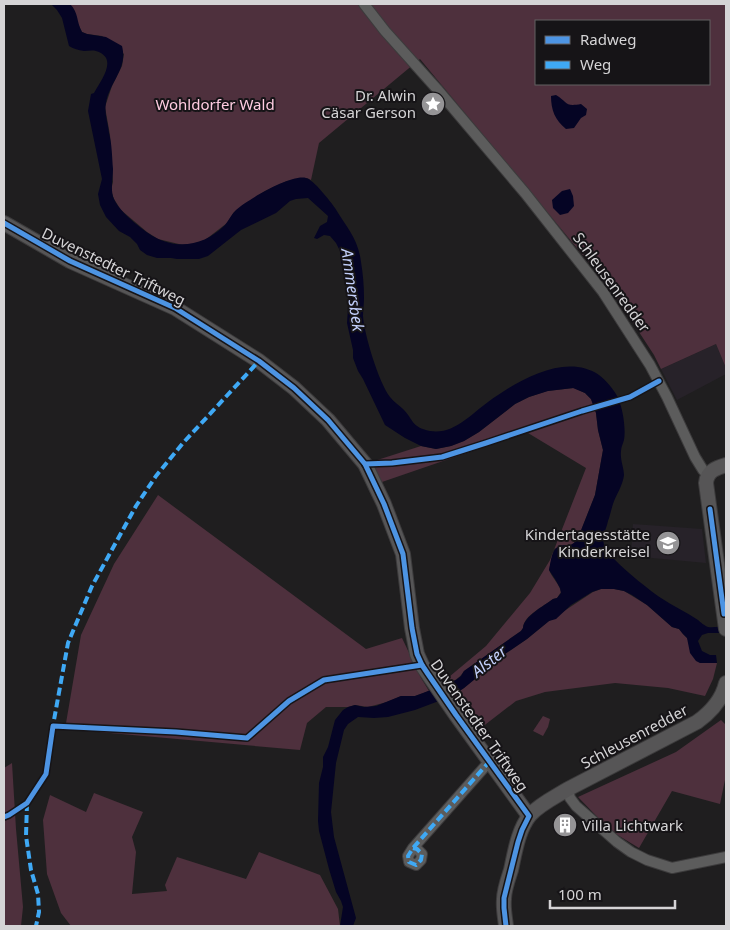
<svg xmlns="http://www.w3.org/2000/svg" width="730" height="930" viewBox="0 0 730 930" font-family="'Noto Sans',sans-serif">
<rect width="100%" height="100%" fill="#1f1e1f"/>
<g fill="#272229">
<polygon points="716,344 726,368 726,374 677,400 661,369"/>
<polygon points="633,524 702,529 706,563 631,556"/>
</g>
<g fill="#4e303d" fill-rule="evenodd">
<path d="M68 4H726V368L716 344 661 369 654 355 611 289 420 59 319 143 311 180 307 178 287 181 265 191 234 212 227 223 205 240 193 244 183 245 158 239 147 232 121 210 114 199 111 190 113 182 110 135 105 107 112 86 122 66 124 54 102 36 87 34 82 32ZM536 21H709V84H536Z"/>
<path d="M574 388 585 393 591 399 596 413 598 430 603 450 595 495 578 538 574 543 569 546 564 545 554 549 549 570C552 578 559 583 561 592L557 598 553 599C543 607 524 615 523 628L521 631 464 671C459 679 453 682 445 684L443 682 486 646 530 593 550 560 586 468 528 433 513 437 382 482 371 462 421 446 436 449 451 446 464 441 479 432 515 404 529 397 547 391Z"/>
<polygon points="158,495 366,649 402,638 421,678 429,691 415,696 401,696 387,702 368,707 355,705 348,707 326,707 307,723 300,750 65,729 81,635 114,564"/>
<polygon points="601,589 614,589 624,591 647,605 672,627 679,629 683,634 687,638 700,663 717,663 713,679 705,696 668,688 615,683 545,692 516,701 477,731 452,696 464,688 492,665 495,664 502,656 527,639 549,621 593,592"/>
<polygon points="543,716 550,719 548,727 543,736 533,731"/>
<polygon points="721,720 726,725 726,775 720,804 672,791 639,848 611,831 578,797 676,752"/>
<polygon points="12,763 16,829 23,907 21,926 4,926 4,768"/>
<polygon points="94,793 143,812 132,837 136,852 132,894 167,891 165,885 177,857 246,879 259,852 320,875 338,909 340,926 71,926 61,913 47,874 43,820 50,795 86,812"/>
</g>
<g fill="#050424">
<path d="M51 4H70C79 13 76 21 82 32L87 34 106 37 122 46C128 69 110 81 106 103 104 113 108 123 109 133 112 144 112 157 113 169 113 178 110 191 114 199 119 211 137 225 148 233 174 251 203 247 225 225 229 220 231 215 236 210 247 200 291 174 306 178 313 179 331 202 335 208 347 228 358 238 361 262 363 274 364 286 364 298 364 304 363 310 363 316 364 334 379 383 390 397 394 402 399 405 403 409 414 420 411 427 430 431 454 435 471 414 488 402 517 381 565 352 599 375 605 379 616 392 618 398 623 409 626 429 624 440 623 444 621 447 621 451 620 460 624 468 624 475 623 485 616 495 613 504 611 510 610 516 608 521 606 530 602 536 604 545 607 557 649 590 661 598 673 606 686 612 698 620 700 622 705 626 708 627 713 628 721 626 726 626V633H708L702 635 698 641 702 651 710 655H716L717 663H700L696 661 690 653 687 638 683 634 679 629 672 627 647 605 632 595 624 591 614 589H601L592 592 571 605 556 619 549 621 527 639 502 656 495 664 492 665 464 688 452 696 415 710 388 717 374 718 358 717 348 724 344 730 336 763 331 812 334 837 356 918 353 926H340L343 907 341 901 336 892 329 869 319 831 318 821 319 783 323 767V757L328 747 335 720 343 710 348 707 355 705 364 707 376 706 401 696H415L423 693 456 680 461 676 464 671 521 631 523 628C524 616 544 606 553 599L557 598 561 593 560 588 555 579 549 570C552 557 552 542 569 546L574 543 578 538 595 495 603 450 598 430 596 413 591 399 585 393 573 388 548 391 529 397 515 404 479 432 464 441 451 446 436 449 421 446 405 438 385 425 363 379 358 371 353 358V350L347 323 349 294V285L341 262 340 251 336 243 330 236 324 235 317 239 314 238 320 226 327 222 328 216 308 198 296 199 290 201 276 213 241 230 208 256 199 259H177L171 258H157L147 255 140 250 137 244 130 237 119 231 106 217 100 205 98 194 102 179 88 111 91 94 94 93C101 80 119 58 96 51 92 50 88 51 84 51 78 50 74 49 69 46L62 18 57 10Z"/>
<path d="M556 95C568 102 564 107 581 104L587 109 586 115 581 118 574 128 566 129C555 120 551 110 551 96Z"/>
<polygon points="570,189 573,196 574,206 568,213 560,215 553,208 552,200 562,191"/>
</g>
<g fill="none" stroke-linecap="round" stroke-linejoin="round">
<g stroke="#3c3b3c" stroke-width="12">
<g id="street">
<polyline points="364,4 385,31 437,89 525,193 603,292 650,365 667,397 695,457 703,470 708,475"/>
<polyline points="568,789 570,798 576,806 617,842 631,852 647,860 672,868 726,857"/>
<polyline points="413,848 417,849 422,854 421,860 416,865 409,862 408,856 413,848 489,762"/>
</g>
</g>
<g stroke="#3c3b3c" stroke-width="16">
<g id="secondary">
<polyline points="4,223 70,261 175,308 259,361 294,388 328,420 365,464 384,504 403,554 412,628 417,654 422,665 428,674 456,715 529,816"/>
<path d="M726 465C716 468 707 471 706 483L726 629"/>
<path d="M506 926C505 917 503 908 504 899 504 890 508 879 511 870 515 852 518 830 530 815 540 804 555 797 568 789L697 722C711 712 722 700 726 683"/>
</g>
</g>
<use href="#street" stroke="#5c5c5c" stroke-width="10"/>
<use href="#secondary" stroke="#565556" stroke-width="14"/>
<g stroke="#3fa9f5" stroke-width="4" stroke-dasharray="8 4" stroke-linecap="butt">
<polyline points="52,731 68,643 92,586 136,506 156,476 183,443 259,361"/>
<polyline points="27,803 26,836 31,870 38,894 39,912 36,926"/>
<polyline points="413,848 417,849 422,854 421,860 416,865 409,862 408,856 413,848 489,762"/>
</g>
<g stroke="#161417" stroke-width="8">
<g id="cycleway">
<polyline points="4,223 70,261 175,308 259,361 294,388 328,420 365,464 384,504 403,554 412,628 417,654 422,665 428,674 456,715 529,816 522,830 518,842 504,898 504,908 506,926"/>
<polyline points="365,464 392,463 442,457 486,443 582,411 630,397 659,381"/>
<polyline points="710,509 724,614"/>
<polyline points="4,817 9,815 27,803 46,774 53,726 176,732 247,738 289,701 324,680 422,665"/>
</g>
</g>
<use href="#cycleway" stroke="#4d94e3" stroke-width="5"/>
</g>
<defs>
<g id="sight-disc" transform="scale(1.25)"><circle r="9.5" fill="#959496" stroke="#161417"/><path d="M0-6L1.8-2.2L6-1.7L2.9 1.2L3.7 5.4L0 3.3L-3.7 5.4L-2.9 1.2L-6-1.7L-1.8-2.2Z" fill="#fff"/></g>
<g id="school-disc" transform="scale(1.25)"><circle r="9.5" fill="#959496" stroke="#161417"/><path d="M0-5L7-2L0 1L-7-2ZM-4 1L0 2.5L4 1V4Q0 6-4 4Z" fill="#fff"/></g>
<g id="building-disc" transform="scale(1.25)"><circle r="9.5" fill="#959496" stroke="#161417"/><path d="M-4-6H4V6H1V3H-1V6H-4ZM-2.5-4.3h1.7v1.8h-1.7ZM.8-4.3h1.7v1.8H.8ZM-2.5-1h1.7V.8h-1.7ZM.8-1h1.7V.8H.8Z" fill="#fff"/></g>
</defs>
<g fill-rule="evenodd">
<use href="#sight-disc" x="433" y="104"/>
<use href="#school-disc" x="668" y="543"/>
<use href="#building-disc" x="565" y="825"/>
</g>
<g text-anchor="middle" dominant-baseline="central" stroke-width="4" stroke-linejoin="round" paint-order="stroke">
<g font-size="15" fill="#d5d4d6" stroke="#161417" text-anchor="end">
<text x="416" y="95">Dr. Alwin<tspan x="416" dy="17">Cäsar Gerson</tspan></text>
<text x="650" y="534">Kindertagesstätte<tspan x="650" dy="17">Kinderkreisel</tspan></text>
<text x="582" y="825" text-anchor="start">Villa Lichtwark</text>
</g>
<g font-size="15" fill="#ffcce1" stroke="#161417">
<text x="215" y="104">Wohldorfer Wald</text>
</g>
<g font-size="15" fill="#d5d4d6" stroke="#161417">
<text transform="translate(114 266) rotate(26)">Duvenstedter Triftweg</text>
<text transform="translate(612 282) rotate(54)">Schleusenredder</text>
<text transform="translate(480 725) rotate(55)">Duvenstedter Triftweg</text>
<text transform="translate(634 736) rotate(-28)">Schleusenredder</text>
</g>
<g font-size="16" font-style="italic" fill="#c2cffb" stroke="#161417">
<text transform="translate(353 290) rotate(82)">Ammersbek</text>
<text transform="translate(489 661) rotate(-39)">Alster</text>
</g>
</g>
<rect width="730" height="930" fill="none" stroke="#d5d4d6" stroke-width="10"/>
<rect x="535" y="20" width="175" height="65" fill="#161417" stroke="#626163"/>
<rect x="545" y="36" width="25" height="8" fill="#4d94e3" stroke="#626163"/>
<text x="580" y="45" font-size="15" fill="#d5d4d6">Radweg</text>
<rect x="545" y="61" width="25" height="8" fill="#3fa9f5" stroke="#626163"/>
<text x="580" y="70" font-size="15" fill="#d5d4d6">Weg</text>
<path d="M550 900v8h125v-8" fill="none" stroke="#d5d4d6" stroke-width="2.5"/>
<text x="558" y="900" font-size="15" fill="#d5d4d6" stroke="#161417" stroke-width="4" paint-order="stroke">100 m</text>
</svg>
